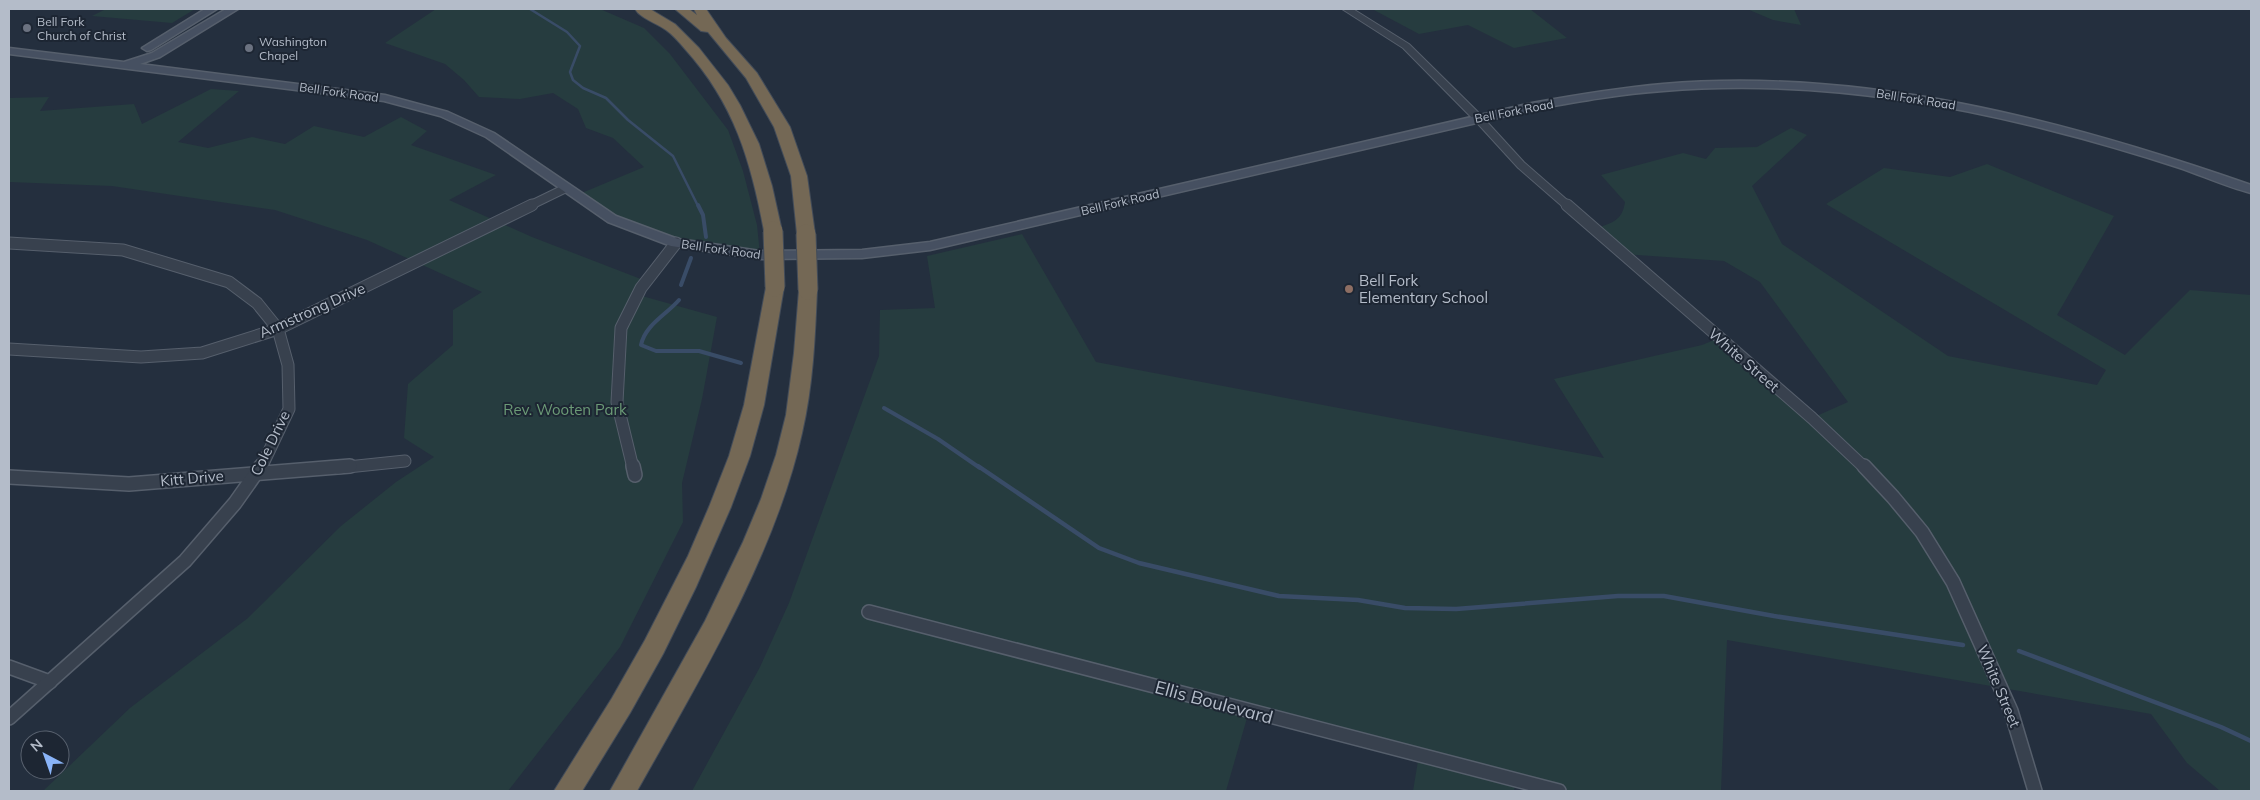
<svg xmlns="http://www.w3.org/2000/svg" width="2260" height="800" viewBox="0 0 2260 800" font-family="Mulish,sans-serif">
<rect width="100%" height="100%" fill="#242f3e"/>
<g fill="#263c3f">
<polygon points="106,9 195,9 172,23 92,16"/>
<polygon points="436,9 600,9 644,28 670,54 728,130 743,171 757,225 760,255 676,243 612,219 577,195 644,167 613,138 586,128 578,109 553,93 520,99 479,97 464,80 445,64 385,43"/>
<polygon points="1372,9 1530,9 1567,38 1514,48 1468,25 1419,34"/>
<polygon points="1747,9 1794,9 1801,25 1773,20"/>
<polygon points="211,89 239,91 178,142 208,148 252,137 285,144 314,126 364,137 401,117 427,131 411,145 496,175 449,200 532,237 646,281 635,294 717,317 702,399 682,483 683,522 620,647 508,791 43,791 130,708 248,618 341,526 396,482 434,457 404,438 408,384 453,345 453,310 482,292 367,240 275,210 112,186 9,182 9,98 49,97 40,111 134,104 142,124"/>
<path d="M1791 128 1807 135 1752 186 1782 244 1948 356 2097 385 2106 370 1826 204 1884 168 1950 177 1987 164 2114 216 2057 315 2125 355 2190 290 2251 295V791H2220L2187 763 2151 714 1727 640 1721 791H1559L1516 780 1514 791H1413L1419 755 1249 711 1226 791H692L760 667 789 603 879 356 880 310 935 308 927 256 1022 234 1096 362 1604 458 1554 379 1702 345 1719 338 1812 418 1848 402 1760 282 1724 261 1623 254 1594 229C1611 223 1622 222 1625 202L1601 175 1683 153 1706 159 1715 148 1757 147Z"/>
</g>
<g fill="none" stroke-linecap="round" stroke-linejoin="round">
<polyline stroke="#394c67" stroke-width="2.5" points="530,9 567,32 580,46 570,72 573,80 583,88 606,98 628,120 673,156 698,206"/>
<g stroke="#394c67" stroke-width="4">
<polyline points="698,205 703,215 706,237"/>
<polyline points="681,285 691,258"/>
<path d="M679 300C666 315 645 325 641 345L656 351H699L741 363"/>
<polyline points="884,408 938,439 980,468"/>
</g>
<g stroke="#394c67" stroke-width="4.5">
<polyline points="978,466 1099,548 1139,563 1279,596 1358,600 1405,608 1456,609 1618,596 1664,596 1774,616 1963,645"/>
<polyline points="2019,651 2221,727 2251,741"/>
</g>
<g stroke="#565f6c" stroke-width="10">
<g id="minor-far2">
<polyline points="1478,118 1521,165 1568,206"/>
<polyline points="529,206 566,188"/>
</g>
</g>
<g stroke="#565f6c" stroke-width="13">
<g id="minor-far1">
<polyline points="1567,205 1812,418 1865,468"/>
<polyline points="9,243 123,250 229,282 257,303 278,329 288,365 289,409 261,468"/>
<polyline points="9,349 141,357 202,353 278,329 532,205"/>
<polyline points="338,468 405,461"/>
<polyline points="633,468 617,402 621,328 641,288 676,243"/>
</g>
</g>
<g stroke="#565f6c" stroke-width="16">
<g id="minor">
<polyline points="633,466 635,475"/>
<polyline points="1864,466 1893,497 1922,532 1953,582 2011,711 2035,791"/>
<polyline points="9,477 129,484 350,466"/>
<polyline points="869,612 1559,791"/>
<polyline points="9,667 50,682"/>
<polyline points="9,718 185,561 235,503 261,466"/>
</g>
</g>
<g stroke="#565f6c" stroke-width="2">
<polygon id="tertiary" points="1342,9 1353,9 1409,44 1482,116 1482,120 1474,120 1403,48"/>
</g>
<g stroke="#565f6c" stroke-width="3">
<g id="secondary">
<polygon points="205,9 217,9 151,50 147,51 142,48"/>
<path d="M226 9H238L160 57 140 64 385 95 448 112 494 133 616 216 678 239 760 251 862 250 930 242 1532 103C1576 95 1619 88 1663 84 1864 67 2064 120 2251 185V193C2227 187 2203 176 2180 168 2137 154 2093 141 2049 130 1925 98 1792 80 1663 91 1619 94 1576 102 1532 110L930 250 862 258 760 259 671 246 608 222 486 137 440 116 384 101 9 54V48L124 62 152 53Z"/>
</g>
</g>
<g stroke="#434c59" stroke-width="2">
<g id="motorway">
<path d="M635 9H650L675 24 699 48 728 85 740 105 759 144 772 186 782 231 779 235H767L764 231C751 161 734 103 685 49 679 42 673 35 666 30 656 23 640 18 635 9Z"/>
<polygon points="675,9 689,9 697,15 694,9 706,9 726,38 757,73 790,127 807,176 815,234 812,238 800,238 797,234 791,176 774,127 746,78 708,32 701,31"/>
<polygon points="775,281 781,283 784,287 764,405 750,456 731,507 696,587 663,654 630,713 582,791 554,791 612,698 645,640 688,556 709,507 729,456 744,405 766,287 769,283"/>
<path d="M808 284 814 286 817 290C815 338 813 386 802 433 775 556 698 682 637 791H610L705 621 743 542 761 499 776 455 786 415 794 353 799 290 802 286Z"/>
</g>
</g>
<use href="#minor-far2" stroke="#38414e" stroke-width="8"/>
<use href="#minor-far1" stroke="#38414e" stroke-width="11"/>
<use href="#minor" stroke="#38414e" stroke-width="13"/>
<use href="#tertiary" fill="#38414e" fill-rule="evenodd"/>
<use href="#secondary" fill="#465061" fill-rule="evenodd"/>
<use href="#motorway" fill="#746855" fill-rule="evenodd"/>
<g stroke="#434c59" stroke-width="21" stroke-linecap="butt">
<g id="motorway-bridge">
<polyline points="773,231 775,287"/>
<polyline points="806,234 808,290"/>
</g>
</g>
<use href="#motorway-bridge" stroke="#746855" stroke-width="19"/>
</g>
<g fill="#6b7280" stroke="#1d2633" stroke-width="2">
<circle cx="27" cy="28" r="5"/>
<circle cx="249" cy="48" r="5"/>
</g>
<circle fill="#8d6e63" stroke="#1d2633" stroke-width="2" cx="1349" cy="289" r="5"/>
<g text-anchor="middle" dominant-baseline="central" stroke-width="4" stroke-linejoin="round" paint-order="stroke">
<g font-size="12" fill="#b4bcc9" stroke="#1d2633" text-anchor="start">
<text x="37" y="21">Bell Fork<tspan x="37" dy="14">Church of Christ</tspan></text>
<text x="259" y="41">Washington<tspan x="259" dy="14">Chapel</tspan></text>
</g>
<g font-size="12" fill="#b4bcc9" stroke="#1d2633">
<text transform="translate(339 92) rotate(8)">Bell Fork Road</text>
<text transform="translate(1916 99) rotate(9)">Bell Fork Road</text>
<text transform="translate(1514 111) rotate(-11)">Bell Fork Road</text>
<text transform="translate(1120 202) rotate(-13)">Bell Fork Road</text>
<text transform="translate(721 249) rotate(8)">Bell Fork Road</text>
</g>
<g font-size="15" fill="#b4bcc9" stroke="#1d2633" text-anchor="start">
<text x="1359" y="280">Bell Fork<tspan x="1359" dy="17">Elementary School</tspan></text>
</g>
<g font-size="15" fill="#b4bcc9" stroke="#1d2633">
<text transform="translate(312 310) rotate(-24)">Armstrong Drive</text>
<text transform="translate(1744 360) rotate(41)">White Street</text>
<text transform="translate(270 443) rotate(-64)">Cole Drive</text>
<text transform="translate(192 478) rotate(-5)">Kitt Drive</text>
<text transform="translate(1999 686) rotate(67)">White Street</text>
</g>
<g font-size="15" fill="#6b9a76" stroke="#1d2633">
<text x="565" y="409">Rev. Wooten Park</text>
</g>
<g font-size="18" fill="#b4bcc9" stroke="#1d2633">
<text transform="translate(1214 702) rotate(15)">Ellis Boulevard</text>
</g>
</g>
<rect width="2260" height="800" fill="none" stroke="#b4bcc9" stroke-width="20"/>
<g transform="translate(45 755) rotate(319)"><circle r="24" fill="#1d2633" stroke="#59626f"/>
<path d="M0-4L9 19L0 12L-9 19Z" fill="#8ab4f8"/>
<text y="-8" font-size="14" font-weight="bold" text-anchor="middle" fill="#b4bcc9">N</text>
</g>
</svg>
